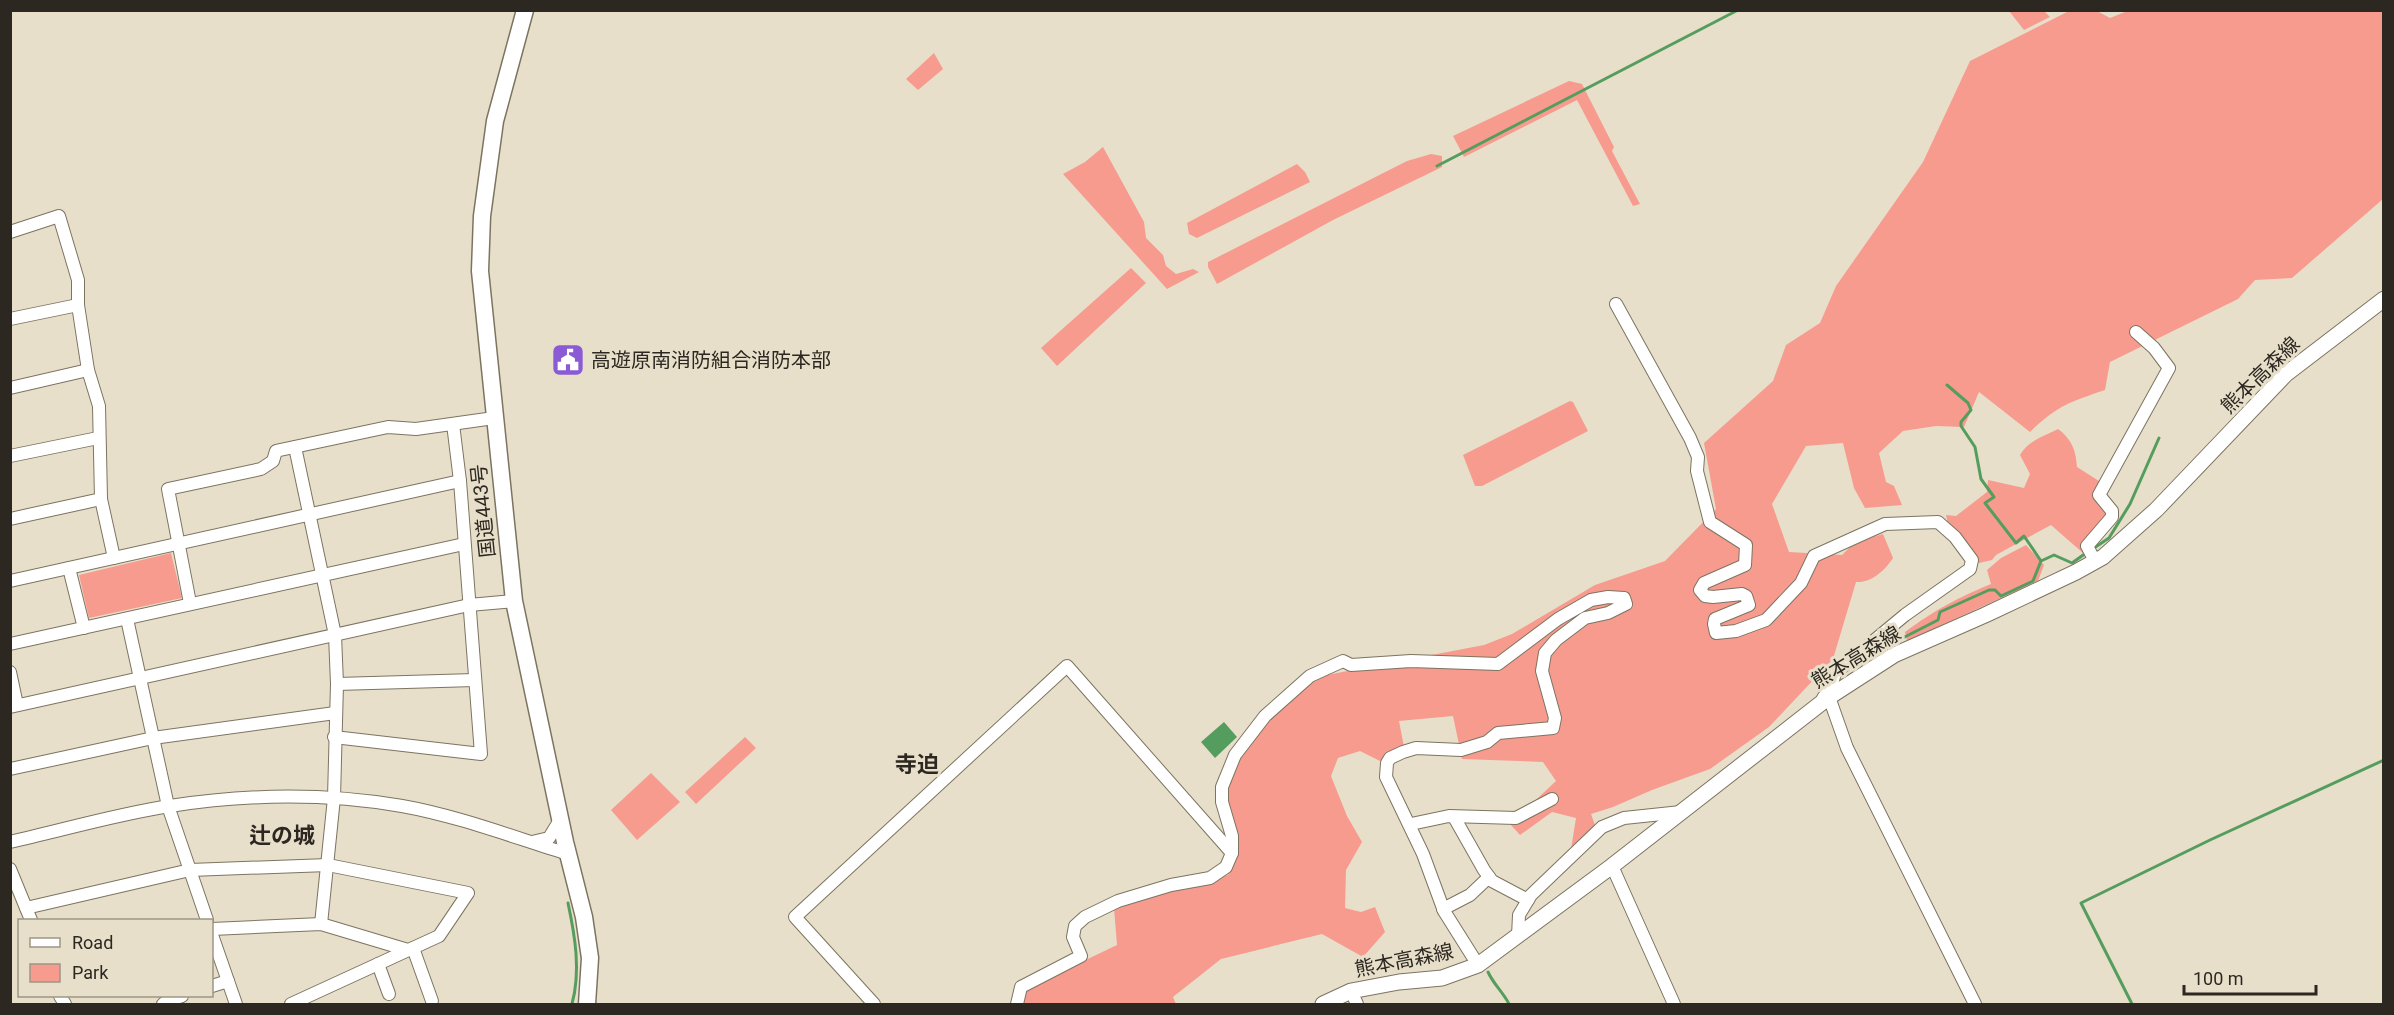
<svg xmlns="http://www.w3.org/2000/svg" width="2394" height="1015" viewBox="0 0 2394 1015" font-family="Roboto,'Noto Sans JP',sans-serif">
<rect width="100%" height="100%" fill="#e8dfca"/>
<g fill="#f79b8f">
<path d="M2130 10 2383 11V199L2292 278 2255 280 2238 299 2110 362 2105 390C2070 402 2058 405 2030 432L1979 392 1964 427 1936 426 1903 431 1879 453 1886 482 1894 486 1902 505 1865 508 1854 488 1843 443 1806 446 1772 504 1789 552 1842 555 1855 542 1883 534 1893 558C1885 570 1872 583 1856 582L1833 659 1769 727 1710 769 1652 790 1613 807 1591 814 1596 828 1571 849 1576 818 1552 812 1520 835 1510 824 1556 781 1543 762 1462 759 1453 716 1399 721 1404 747 1380 761 1360 751 1338 758 1331 776 1347 816 1362 842 1346 870 1345 908 1361 912 1375 907 1385 932 1363 957 1322 934 1221 959 1173 997 1176 1004H1022L1025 989 1117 945 1114 908 1174 888 1228 875 1237 850 1228 805 1227 785 1239 756 1269 717 1311 678 1484 645 1512 634 1595 585 1665 561 1716 509 1704 443 1773 381 1786 345 1820 323 1836 286 1923 162 1970 61 2069 11H2097L2110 18Z"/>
<polygon points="2009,11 2044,11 2050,17 2024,30"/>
<polygon points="934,53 943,69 918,90 906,79"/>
<polygon points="1569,81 1582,84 1614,147 1612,151 1640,204 1633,206 1577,100 1464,157 1453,136"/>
<polygon points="1103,147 1144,222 1146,238 1163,255 1166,266 1176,274 1193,269 1199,272 1167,289 1063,174 1085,162"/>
<polygon points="1431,154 1442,156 1442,167 1333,220 1217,284 1208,267 1208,262 1407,161"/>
<polygon points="1297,164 1305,172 1310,182 1197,238 1189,234 1187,223"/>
<polygon points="1131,268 1146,283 1057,366 1041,348"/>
<polygon points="1570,401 1573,402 1588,431 1482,486 1475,486 1463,455"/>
<path d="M2058 429C2072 439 2076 451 2077 467L2099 481 2095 498 2106 509 2107 517 2083 553 2051 525 1996 555 1992 560 1979 563 1948 524 1946 515 1956 516 1987 492 1988 480 2024 488 2030 474 2020 455C2028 441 2044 436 2058 429Z"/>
<path d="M2026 545 2044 565 2038 581 1907 641 1905 632C1935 610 1957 598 1991 584L1987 570 2001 558Z"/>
<polygon points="171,553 182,598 89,618 79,575"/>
<polygon points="745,737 756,748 696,804 685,792"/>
<polygon points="651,773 680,802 637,840 611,810"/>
</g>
<polygon fill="#559d5e" points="1224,722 1237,737 1215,758 1201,742"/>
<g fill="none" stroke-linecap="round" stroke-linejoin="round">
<g stroke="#559d5e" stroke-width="3">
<polyline points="1437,166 1738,10"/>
<polyline points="1947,385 1968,403 1971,410 1961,422 1961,426 1975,447 1981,479 1994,497 1985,503 2016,543 2024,536 2041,561"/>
<polyline points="2091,550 2109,538 2130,504 2159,438"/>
<polyline points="1889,645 1938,620 1940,612 1989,590 1995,590 2001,596 2033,581 2041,561 2054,555 2072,563 2086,553"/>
<path d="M568 903C575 936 581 971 572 1004"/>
<path d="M1488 972C1494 985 1503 992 1509 1004"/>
<polyline points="2132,1004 2081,903 2210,840 2384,760"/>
</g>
<g stroke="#7c7461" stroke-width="14">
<g id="minor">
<polyline points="10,232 59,216 78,280 78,305 88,370 99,406 101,499 10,519"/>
<polyline points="1616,304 1690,438 1698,457 1697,471 1710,522 1746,545 1745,565 1704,583 1700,590 1705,596 1713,597 1742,594 1746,596 1749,605 1715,619 1714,624 1716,633 1736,631 1766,620 1801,583 1814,556 1885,524 1938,522 1955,537 1972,560 1970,569 1905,615 1835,673 1831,687 1823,698"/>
<polyline points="10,319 78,305"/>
<polyline points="10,388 88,370"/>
<polyline points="295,447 335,635 337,684 334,798 321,924"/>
<polyline points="10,456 98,438"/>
<polyline points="101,499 114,558"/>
<polyline points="2095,561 2087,546 2112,517 2112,511 2099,495 2169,368 2154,348 2136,332"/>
<polyline points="69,568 84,628"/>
<polyline points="10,581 460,481"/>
<polyline points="190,603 168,489 261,469 273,461 276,451 280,450 388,427 416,429 494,418"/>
<polyline points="127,619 168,806 207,920"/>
<polyline points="10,644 464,544"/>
<polyline points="10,672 17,705"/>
<polyline points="337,684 475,680"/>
<polyline points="1829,697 1847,748 1975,1004"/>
<polyline points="10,707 469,605 514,601"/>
<polyline points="334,737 481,754 460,481 453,424"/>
<polyline points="10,769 153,738 335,713"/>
<polyline points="1454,817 1484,870 1492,881 1528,900"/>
<polyline points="1411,824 1449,816 1516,818 1552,799"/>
<path d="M10 842C63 830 117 814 170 806 247 794 325 793 402 806 458 816 513 837 568 854"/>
<polyline points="532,842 549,838 560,820"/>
<polyline points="1612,866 1674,1004"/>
<polyline points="10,869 31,920"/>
<polyline points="26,908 190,870 328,865 468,893 439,936 291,1004"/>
<polyline points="1443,909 1470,895 1489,877"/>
<polyline points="212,929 321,924 408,950"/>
<polyline points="212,935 236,1004"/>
<polyline points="1518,936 1519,915 1531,895 1602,827 1624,818 1681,812"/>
<polyline points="413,948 432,1001"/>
<polyline points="378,964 389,994"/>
<polyline points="212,986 228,981"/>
<polyline points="1351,991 1357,1004"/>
<polyline points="60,996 65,1004"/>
<polyline points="163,1004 167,1001 182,996"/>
<polyline points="874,1004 795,917 1067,666 1232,853"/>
<polyline points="1017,1004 1021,987 1081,956 1073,937 1075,926 1085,917 1118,901 1171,885 1210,878 1226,867 1232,853 1232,836 1222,802 1222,787 1235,755 1265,716 1310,676 1343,661 1351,665 1411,661 1498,664 1558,619 1591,600 1608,597 1624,598 1626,604 1608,613 1585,618 1556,640 1545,653 1542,671 1555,718 1553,728 1498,733 1487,742 1461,750 1416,748 1403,752 1390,758 1387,763 1386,777 1423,854 1444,911 1478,965"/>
</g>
</g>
<g stroke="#7c7461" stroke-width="17">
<polyline id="major" points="1323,1004 1351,991 1399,982 1442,978 1478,965 1612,866 1829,697 1894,655 1985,615 2076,572 2103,557 2156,510 2286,374 2384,299"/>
</g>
<g stroke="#7c7461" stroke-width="19">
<polyline id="highway" points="525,10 495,121 482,216 480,271 514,601 565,842 584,917 590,958 587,1004"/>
</g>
<use href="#minor" stroke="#fff" stroke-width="12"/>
<use href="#major" stroke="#fff" stroke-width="15"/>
<use href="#highway" stroke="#fff" stroke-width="16"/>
</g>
<defs>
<g id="civic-square" transform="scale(1.725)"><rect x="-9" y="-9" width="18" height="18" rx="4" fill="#8a5bd4" stroke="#e8dfca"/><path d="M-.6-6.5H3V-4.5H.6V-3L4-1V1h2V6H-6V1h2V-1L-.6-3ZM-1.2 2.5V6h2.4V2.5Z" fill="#fff"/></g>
</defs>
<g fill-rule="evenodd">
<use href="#civic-square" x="568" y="360"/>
</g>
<g text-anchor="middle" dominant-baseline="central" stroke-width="6" stroke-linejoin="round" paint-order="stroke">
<g font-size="20" fill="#2c2821" stroke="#e8dfca" text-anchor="start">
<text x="591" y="360">高遊原南消防組合消防本部</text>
</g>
<g font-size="20" fill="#2c2821" stroke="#e8dfca">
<text transform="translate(2260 375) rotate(-44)">熊本高森線</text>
<text transform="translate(483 511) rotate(-96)">国道443号</text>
<text transform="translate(1856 657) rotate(-31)">熊本高森線</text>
<text transform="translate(1404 960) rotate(-11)">熊本高森線</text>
</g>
<g font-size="22" font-weight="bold" fill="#2c2821" stroke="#e8dfca">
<text x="917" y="764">寺迫</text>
<text x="282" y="835">辻の城</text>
</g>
</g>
<rect width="2394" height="1015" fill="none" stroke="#2c2821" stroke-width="24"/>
<rect x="18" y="919" width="195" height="78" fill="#e8dfca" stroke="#9d9686" stroke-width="1.5"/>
<rect x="30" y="938" width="30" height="9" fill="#ffffff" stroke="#9d9686" stroke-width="1.5"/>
<text x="72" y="949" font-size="18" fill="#2c2821">Road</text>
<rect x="30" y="964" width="30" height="18" fill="#f79b8f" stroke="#9d9686" stroke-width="1.5"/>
<text x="72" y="979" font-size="18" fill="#2c2821">Park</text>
<path d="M2184 985v9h132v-9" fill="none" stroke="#2c2821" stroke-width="3"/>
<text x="2193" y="985" font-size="18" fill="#2c2821" stroke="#e8dfca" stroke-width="4.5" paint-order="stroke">100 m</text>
</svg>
